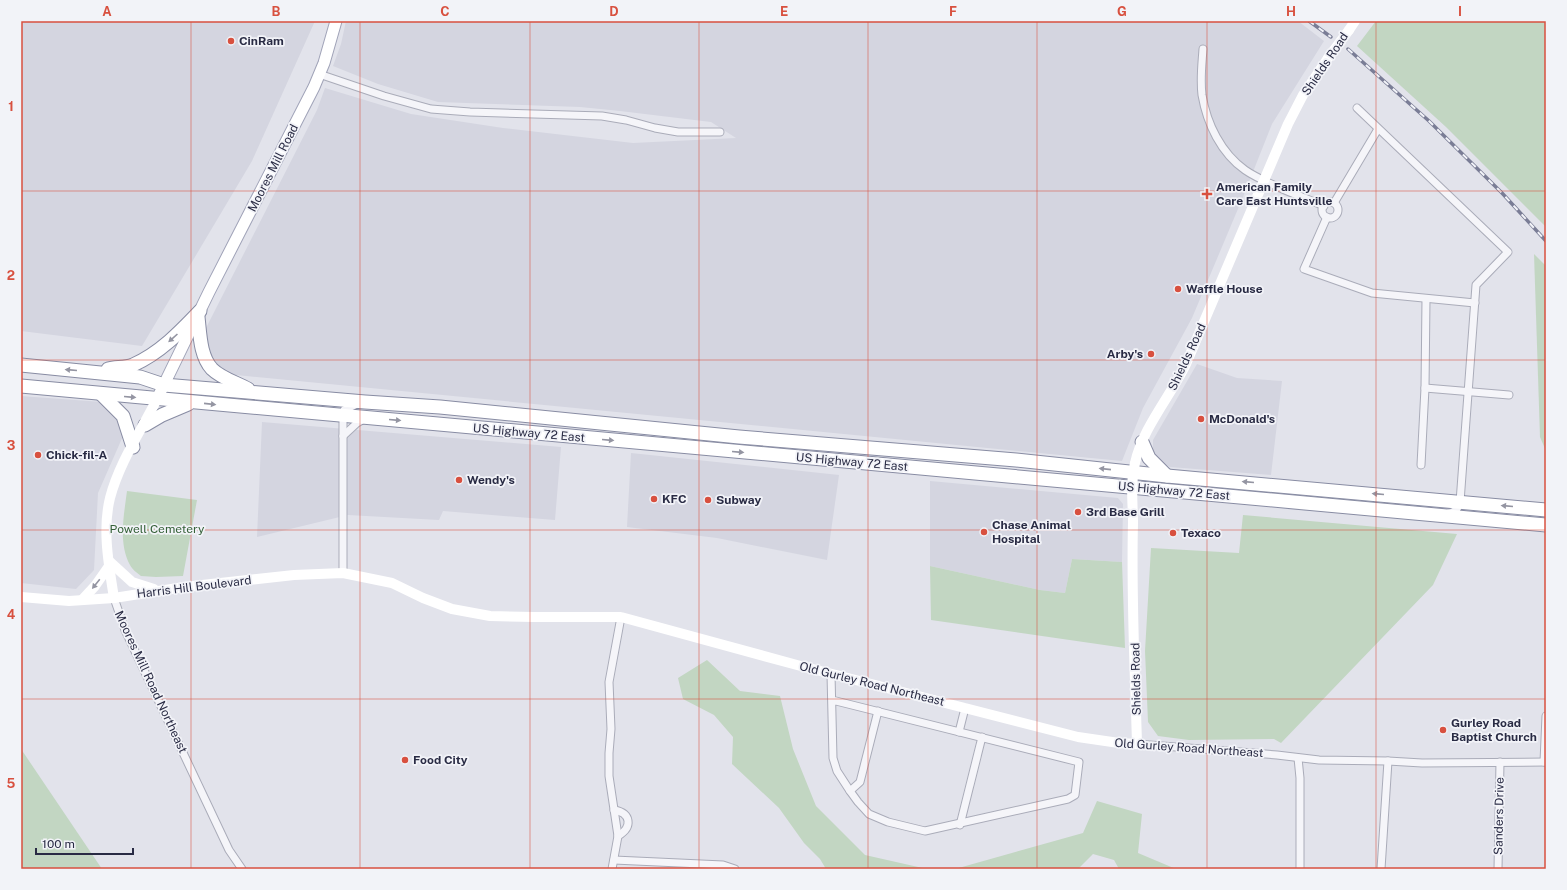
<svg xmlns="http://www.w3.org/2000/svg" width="1567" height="890" viewBox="0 0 1567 890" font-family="'Public Sans',sans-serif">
<rect width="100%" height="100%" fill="#e2e3eb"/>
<g fill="#d4d5e0">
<polygon points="21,21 315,21 252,161 142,346 21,331"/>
<polygon points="346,21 1298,21 1324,41 1272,124 1243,197 1192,318 1143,408 1122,461 236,375 208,360 206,328 317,110 325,88 411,114 503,128 633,143 736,138 711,122 620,111 580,107 438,102 378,84 333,66 341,44"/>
<polygon points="1197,364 1237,378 1282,381 1271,475 1170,467 1159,461 1153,451 1153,440"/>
<polygon points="21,396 102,402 119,414 123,436 98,493 94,570 76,589 21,583"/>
<polygon points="262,422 561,447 555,520 443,511 439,520 348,515 257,537"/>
<polygon points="631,453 839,475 827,560 717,538 627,527"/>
<polygon points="930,481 1118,498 1123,504 1122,562 1072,559 1065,593 1040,590 930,566"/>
</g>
<g fill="#c2d6c2">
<polygon points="1376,21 1543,21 1546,25 1546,227 1446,127 1357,46"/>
<polygon points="1534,254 1546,266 1546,451 1540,437"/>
<path d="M127 491 197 500 183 576 156 577 141 576C137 573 132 569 130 565 118 543 124 515 127 491Z"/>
<polygon points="1243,515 1457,534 1433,585 1281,743 1274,739 1189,740 1158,736 1148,722 1145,651 1151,548 1239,553"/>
<polygon points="1072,559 1122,562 1125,648 931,620 930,566 1040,590 1065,593"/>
<polygon points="707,660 740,691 780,696 793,749 816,806 865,855 927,869 826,869 820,859 804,843 779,808 732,764 733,737 714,715 683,699 678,678"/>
<polygon points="21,749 102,869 21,869"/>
<polygon points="1097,801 1142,814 1138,853 1176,869 1119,869 1114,860 1093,854 1078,869 955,869 1083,833"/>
</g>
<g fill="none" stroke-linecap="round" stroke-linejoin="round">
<g stroke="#aaacb9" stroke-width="9">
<g id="street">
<path d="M1203 49C1202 64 1200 79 1202 95 1207 124 1221 153 1245 170 1265 184 1301 196 1324 206"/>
<polyline points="319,74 384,96 431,109 470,112 602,116 626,120 655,128 678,132 720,132"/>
<path d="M1357 108 1508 252 1476 285 1460 502C1458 509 1456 512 1449 513"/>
<circle cx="1330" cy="210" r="8"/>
<polyline points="1334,203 1378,129"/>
<polyline points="1327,217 1304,269 1372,293 1475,303"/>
<polyline points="1425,388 1509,395"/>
<polyline points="343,436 357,423 364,419"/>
<polyline points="1421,465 1425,388 1426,299"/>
<polyline points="343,573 343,416 344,410 357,404"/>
<polyline points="114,598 125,630 229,850 242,869"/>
<polyline points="831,674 833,758 837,771 850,791 858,802 869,814 888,822 925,831 1068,799 1075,795 1079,762 832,700"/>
<polyline points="959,732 965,708"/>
<polyline points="1137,744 1277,755 1319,760 1388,761 1422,763 1546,762"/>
<polyline points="1298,758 1300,778 1300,869"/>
<polyline points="1544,762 1546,716"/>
<polyline points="850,791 860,782 878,711"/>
<path d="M614 810C631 813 633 827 618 836"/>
<polyline points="960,825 982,737"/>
<polyline points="614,860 723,865 735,869"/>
<polyline points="612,869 618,836 609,776 609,753 611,729 609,682 621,617"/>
<polyline points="1381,869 1388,761"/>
<polyline points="1498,869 1500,762"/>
</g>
</g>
<g stroke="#a0a3b8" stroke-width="13">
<polyline id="primary" points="157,399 209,292 314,87 324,63 336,21"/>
</g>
<g stroke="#888ca3" stroke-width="15">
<g id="highway">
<path d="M198 317C200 334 200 356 212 369 221 378 237 383 248 389"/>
<polyline points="21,365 140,377 164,385 365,402 440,407 739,437 1016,460 1167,476 1546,510"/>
<path d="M108 369C116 367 125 368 133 365 160 353 180 332 200 311"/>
<polyline points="21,386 1546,525"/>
<polyline points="101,394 123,416 133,447"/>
<polyline points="145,425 162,415 188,404"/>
<polyline points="1142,442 1149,458 1167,476"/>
</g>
</g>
<use href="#street" stroke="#f5f5f9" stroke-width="7"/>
<g stroke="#fff" stroke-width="10">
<polyline points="1349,30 1355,21"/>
<polyline points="109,561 132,582 154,589"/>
<path d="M21 597 69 601 114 598 184 587 294 575 343 573 392 583 423 598 452 609 490 616 534 617H621L797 665 1078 737 1119 743 1137 744C1135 671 1131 597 1133 523 1133 503 1130 483 1135 463 1143 427 1170 397 1186 364L1288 124 1303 95 1328 58"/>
<path d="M114 598C109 566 102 530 110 498 119 463 141 431 157 399"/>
<polyline points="82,600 95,586 109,566"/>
</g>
<use href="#primary" stroke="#fff" stroke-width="11"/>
<use href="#highway" stroke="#fff" stroke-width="13"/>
<g stroke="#7a7d96" stroke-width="3.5">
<g id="rail">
<polyline points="1309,21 1331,37"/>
<polyline points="1348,49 1429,121 1502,193 1546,241"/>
</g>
</g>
<use href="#rail" stroke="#f2f3f8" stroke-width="2" stroke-dasharray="6" stroke-linecap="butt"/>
<polyline stroke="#fff" stroke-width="10" points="1328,58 1349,30"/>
</g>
<defs><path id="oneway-solid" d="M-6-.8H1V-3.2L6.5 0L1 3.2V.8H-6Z"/></defs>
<g fill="#9495a2">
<use href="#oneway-solid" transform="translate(173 338) rotate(138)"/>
<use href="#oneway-solid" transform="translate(71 370) rotate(-175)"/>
<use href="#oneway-solid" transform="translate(130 397) rotate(5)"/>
<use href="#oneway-solid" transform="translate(210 404) rotate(6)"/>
<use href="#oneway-solid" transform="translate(395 420) rotate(5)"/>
<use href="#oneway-solid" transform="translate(608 440) rotate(5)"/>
<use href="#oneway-solid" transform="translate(738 452) rotate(5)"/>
<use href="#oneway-solid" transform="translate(1105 469) rotate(-174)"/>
<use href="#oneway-solid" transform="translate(1248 482) rotate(-175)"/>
<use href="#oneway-solid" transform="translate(1378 494) rotate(-175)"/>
<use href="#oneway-solid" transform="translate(1507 506) rotate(-175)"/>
<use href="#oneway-solid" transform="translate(96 584) rotate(129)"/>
</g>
<path fill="none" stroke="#d8503f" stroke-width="1" stroke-opacity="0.55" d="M191 21V869M360 21V869M530 21V869M699 21V869M868 21V869M1037 21V869M1207 21V869M1376 21V869M21 191H1546M21 360H1546M21 530H1546M21 699H1546"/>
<g fill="#d8503f" stroke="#f2f3f8" stroke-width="1.5">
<circle cx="231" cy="41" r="4"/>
<path d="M1205 188h4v4h4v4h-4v4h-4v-4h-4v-4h4z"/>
<circle cx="1178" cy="289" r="4"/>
<circle cx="1151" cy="354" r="4"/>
<circle cx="1201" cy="419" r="4"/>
<circle cx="38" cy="455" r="4"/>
<circle cx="459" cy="480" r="4"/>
<circle cx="654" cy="499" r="4"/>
<circle cx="708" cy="500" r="4"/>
<circle cx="1078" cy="512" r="4"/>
<circle cx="984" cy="532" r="4"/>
<circle cx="1173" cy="533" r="4"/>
<circle cx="1443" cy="730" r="4"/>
<circle cx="405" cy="760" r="4"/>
</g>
<g text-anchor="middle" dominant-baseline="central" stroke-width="3.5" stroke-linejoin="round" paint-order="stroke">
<g font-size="12" font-weight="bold" fill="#292b44" stroke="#f2f3f8" text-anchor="start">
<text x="239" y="41">CinRam</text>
<text x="1216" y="187">American Family<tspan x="1216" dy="14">Care East Huntsville</tspan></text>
<text x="1186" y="289">Waffle House</text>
<text x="1143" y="354" text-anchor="end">Arby's</text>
<text x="1209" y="419">McDonald's</text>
<text x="46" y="455">Chick-fil-A</text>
<text x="467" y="480">Wendy's</text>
<text x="662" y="499">KFC</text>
<text x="716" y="500">Subway</text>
<text x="1086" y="512">3rd Base Grill</text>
<text x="992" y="525">Chase Animal<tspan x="992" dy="14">Hospital</tspan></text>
<text x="1181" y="533">Texaco</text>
<text x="1451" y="723">Gurley Road<tspan x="1451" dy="14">Baptist Church</tspan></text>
<text x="413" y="760">Food City</text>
</g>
<g font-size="12" fill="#292b44" stroke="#f2f3f8">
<text transform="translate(1325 64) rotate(-56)">Shields Road</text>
<text transform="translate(273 168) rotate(-63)">Moores Mill Road</text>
<text transform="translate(1187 357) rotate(-65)">Shields Road</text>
<text transform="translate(529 433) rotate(5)">US Highway 72 East</text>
<text transform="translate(852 462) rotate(5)">US Highway 72 East</text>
<text transform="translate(1174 491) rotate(5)">US Highway 72 East</text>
<text transform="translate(194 587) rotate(-7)">Harris Hill Boulevard</text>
<text transform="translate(1136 679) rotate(-91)">Shields Road</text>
<text transform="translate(151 682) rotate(65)">Moores Mill Road Northeast</text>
<text transform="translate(872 684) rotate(14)">Old Gurley Road Northeast</text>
<text transform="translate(1189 748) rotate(4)">Old Gurley Road Northeast</text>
<text transform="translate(1499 816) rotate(-89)">Sanders Drive</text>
</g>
<g font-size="12" fill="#356138" stroke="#f2f3f8">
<text x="157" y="529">Powell Cemetery</text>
</g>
</g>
<rect width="1567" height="890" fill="none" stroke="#f2f3f8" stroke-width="44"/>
<path d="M36 848v6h97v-6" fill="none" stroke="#292b44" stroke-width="2"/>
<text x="42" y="848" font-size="12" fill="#292b44" stroke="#f2f3f8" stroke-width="3" paint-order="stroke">100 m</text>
<rect x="22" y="22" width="1523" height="846" fill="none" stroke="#d8503f" stroke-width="1.5"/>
<g font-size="13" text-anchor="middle" font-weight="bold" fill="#d8503f">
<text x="107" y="16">A</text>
<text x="276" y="16">B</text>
<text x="445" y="16">C</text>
<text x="614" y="16">D</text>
<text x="784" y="16">E</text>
<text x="953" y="16">F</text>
<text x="1122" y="16">G</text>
<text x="1291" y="16">H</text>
<text x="1460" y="16">I</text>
<text x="11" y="111">1</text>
<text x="11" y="280">2</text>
<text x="11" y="450">3</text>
<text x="11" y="619">4</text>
<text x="11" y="788">5</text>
</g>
</svg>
